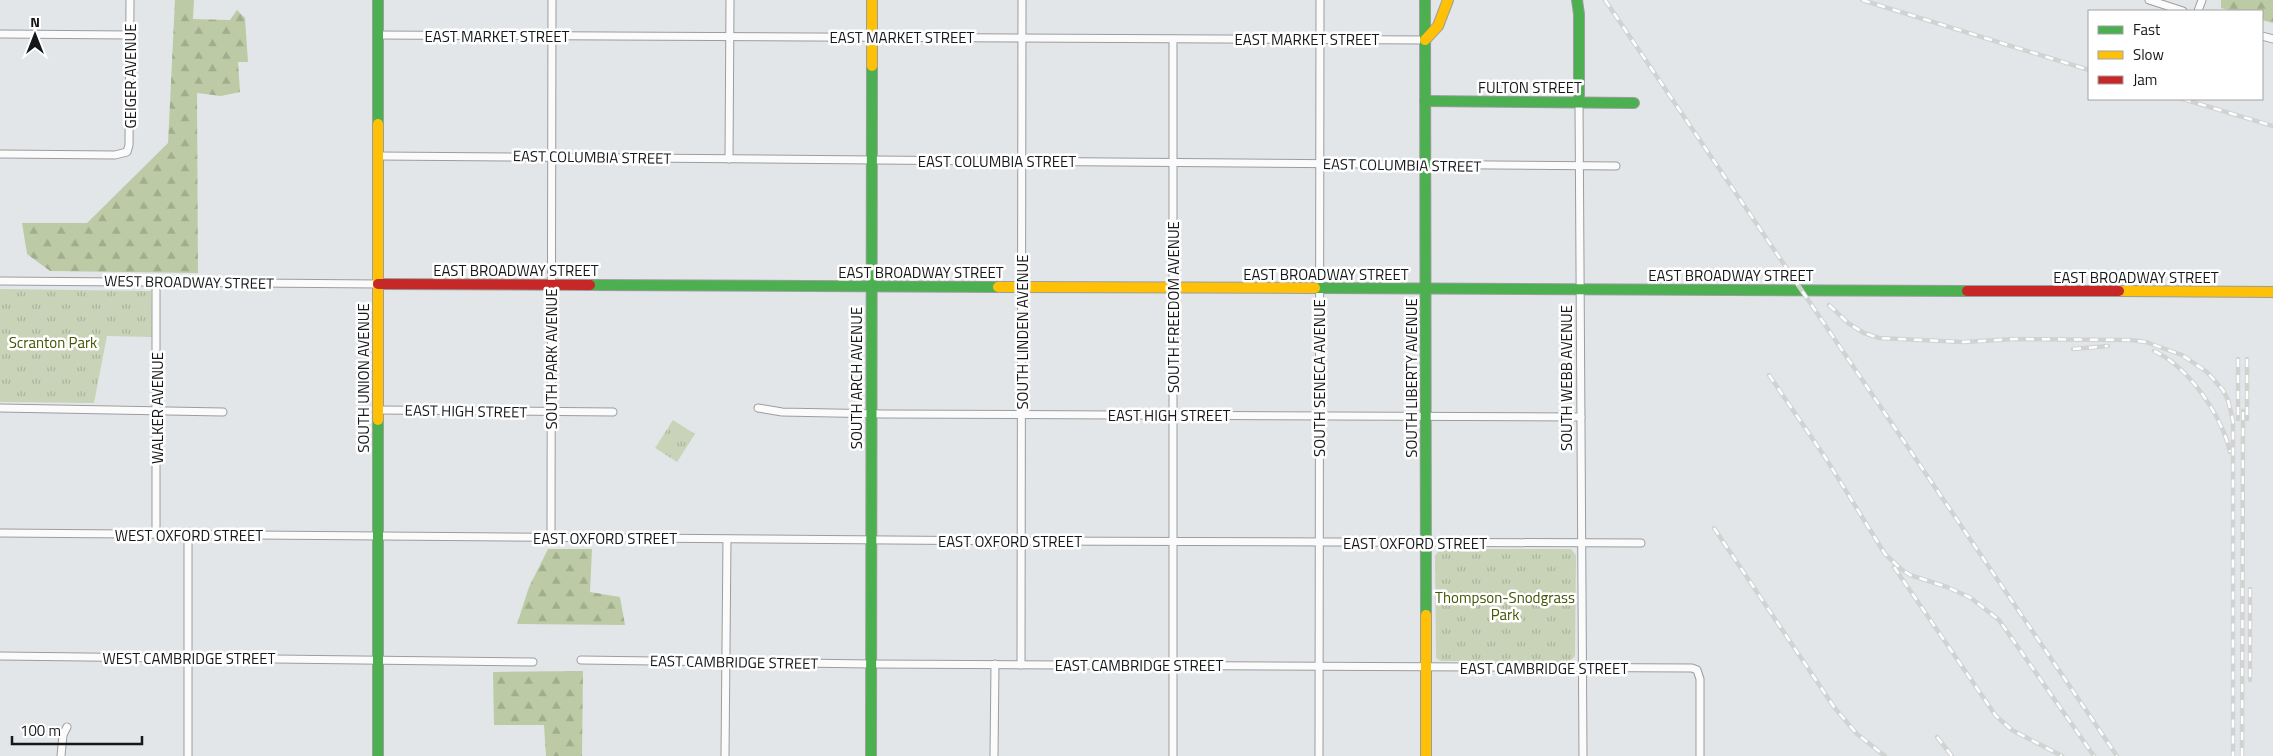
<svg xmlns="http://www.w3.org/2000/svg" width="2273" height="756" viewBox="0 0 2273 756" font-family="'Titillium Web',sans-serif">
<defs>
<pattern id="forest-firs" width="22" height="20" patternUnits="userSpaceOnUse" patternTransform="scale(1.25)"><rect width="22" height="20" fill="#bccba5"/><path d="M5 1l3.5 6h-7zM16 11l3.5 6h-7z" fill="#a1ae8d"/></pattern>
<pattern id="park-tufts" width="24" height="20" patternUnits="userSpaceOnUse" patternTransform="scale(1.25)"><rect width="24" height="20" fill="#c8d3b8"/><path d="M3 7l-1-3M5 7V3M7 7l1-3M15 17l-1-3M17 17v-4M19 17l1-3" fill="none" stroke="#abb49e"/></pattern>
</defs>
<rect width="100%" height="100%" fill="#e3e6e8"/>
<g fill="url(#forest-firs)">
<polygon points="175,0 194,0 193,19 230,20 237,10 245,18 248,62 238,62 240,92 221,96 197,93 198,273 50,271 27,254 22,223 87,223 168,143"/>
<polygon points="2221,0 2273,0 2273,23 2262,20 2262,11 2232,11 2221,8"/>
<polygon points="548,549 592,549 590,592 620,597 625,625 517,624 529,587"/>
<polygon points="583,671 582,756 546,756 544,725 494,725 493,672"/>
</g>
<g fill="url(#park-tufts)">
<polygon points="0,289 151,291 152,337 107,336 94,403 0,402"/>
<polygon points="673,420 695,434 677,462 655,448"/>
<polygon points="1440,549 1571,549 1576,555 1575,656 1569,662 1441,661 1436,658 1435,556"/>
</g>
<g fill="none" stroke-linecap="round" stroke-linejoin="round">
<g stroke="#9b9d9e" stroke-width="9">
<g id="street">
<polyline points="2149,0 2183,11"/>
<polyline points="2198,11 2202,0"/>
<polyline points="0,34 130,35"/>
<polyline points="378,35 1425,40"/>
<polyline points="2262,36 2273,39"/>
<polyline points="1579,102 1583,756"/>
<polyline points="0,154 115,155 127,152 129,145 130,0"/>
<polyline points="378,156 1616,166"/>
<polyline points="729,159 730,0"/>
<polyline points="0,281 378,284"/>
<polyline points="156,282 156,534"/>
<polyline points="0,408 223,412"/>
<polyline points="758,408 782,412 884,414 1581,417"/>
<polyline points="378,410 613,412"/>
<polyline points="0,533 1022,541 1641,543"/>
<polyline points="188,535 188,756"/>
<polyline points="551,537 552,0"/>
<polyline points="0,656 533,662"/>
<polyline points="581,660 871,664 1692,668 1697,670 1700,679 1700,756"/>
<polyline points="1021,665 1022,0"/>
<polyline points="61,756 63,735 67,727"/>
<polyline points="725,756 727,539"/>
<polyline points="994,756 995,664"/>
<polyline points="1173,756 1173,39"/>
<polyline points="1319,756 1320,0"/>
</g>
</g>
<g stroke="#9b9d9e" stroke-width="12">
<g id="fast">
<polyline points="378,0 378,124"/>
<polyline points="1425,0 1426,615"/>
<polyline points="1577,0 1579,14 1579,102"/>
<polyline points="1425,101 1634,103"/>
<polyline points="590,285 998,287"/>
<polyline points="1315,288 1967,291"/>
<polyline points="378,420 378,756"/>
<polyline points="871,756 872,66"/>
</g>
</g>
<g stroke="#9b9d9e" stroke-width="12">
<g id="slow">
<polyline points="1425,40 1438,26 1448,0"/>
<polyline points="872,66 872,0"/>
<polyline points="378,124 378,420"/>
<polyline points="998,287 1315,288"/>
<polyline points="2119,291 2273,292"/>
<polyline points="1426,615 1426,756"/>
</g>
</g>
<g stroke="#9b9d9e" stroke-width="12">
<g id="jam">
<polyline points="378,284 590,285"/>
<polyline points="1967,291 2119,291"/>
</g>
</g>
<use href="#street" stroke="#fbfbfc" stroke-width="7"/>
<use href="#fast" stroke="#4caf50" stroke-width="10"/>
<use href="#slow" stroke="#ffc107" stroke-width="10"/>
<use href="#jam" stroke="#c62828" stroke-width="10"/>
<g stroke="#d1d2d2" stroke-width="4.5">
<g id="rail">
<polyline points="1605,0 2117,756"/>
<polyline points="1862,0 2089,70"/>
<polyline points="2183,99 2273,126"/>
<polyline points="1829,305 1848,323 1864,333 1879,338 1963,342 2016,339 2131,340 2146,342 2182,355 2207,372 2223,390 2228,400 2233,421 2233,756"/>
<polyline points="2073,349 2108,346"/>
<path d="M2154 351C2189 367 2222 416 2230 452"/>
<polyline points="2238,359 2238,419"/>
<polyline points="2247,359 2247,419"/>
<polyline points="1769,375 1825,457 1885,554 1901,569 1910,575 1947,587 1971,598 1999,620 2094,756"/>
<polyline points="1714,528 1834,707 1857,734 1885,756"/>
<polyline points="1894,567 1996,716 2012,730 2062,756"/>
<polyline points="2250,589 2250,680"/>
<polyline points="1937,737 1952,756"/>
<polyline points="2242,756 2243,411"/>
</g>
</g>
<use href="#rail" stroke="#fff" stroke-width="2.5" stroke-dasharray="8" stroke-linecap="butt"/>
</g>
<g text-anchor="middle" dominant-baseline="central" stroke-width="5" stroke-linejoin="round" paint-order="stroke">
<g font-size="15" fill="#161719" stroke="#fff">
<text x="497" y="36">EAST MARKET STREET</text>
<text x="902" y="37">EAST MARKET STREET</text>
<text x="1307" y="39">EAST MARKET STREET</text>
<text transform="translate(130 76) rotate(-90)">GEIGER AVENUE</text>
<text x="1530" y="87">FULTON STREET</text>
<text transform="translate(592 157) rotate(1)">EAST COLUMBIA STREET</text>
<text x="997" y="161">EAST COLUMBIA STREET</text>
<text transform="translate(1402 165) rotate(1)">EAST COLUMBIA STREET</text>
<text x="516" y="270">EAST BROADWAY STREET</text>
<text x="921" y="272">EAST BROADWAY STREET</text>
<text x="1326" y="274">EAST BROADWAY STREET</text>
<text x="1731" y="275">EAST BROADWAY STREET</text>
<text x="2136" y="277">EAST BROADWAY STREET</text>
<text transform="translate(189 282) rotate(1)">WEST BROADWAY STREET</text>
<text transform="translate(1173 307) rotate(-90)">SOUTH FREEDOM AVENUE</text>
<text transform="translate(1022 332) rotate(-90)">SOUTH LINDEN AVENUE</text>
<text transform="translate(551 359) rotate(-90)">SOUTH PARK AVENUE</text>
<text transform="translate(363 378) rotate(-90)">SOUTH UNION AVENUE</text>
<text transform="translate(856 378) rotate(-90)">SOUTH ARCH AVENUE</text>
<text transform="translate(1319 378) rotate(-90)">SOUTH SENECA AVENUE</text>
<text transform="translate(1411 378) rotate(-90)">SOUTH LIBERTY AVENUE</text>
<text transform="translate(1566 378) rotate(-90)">SOUTH WEBB AVENUE</text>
<text transform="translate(157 408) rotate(-90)">WALKER AVENUE</text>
<text transform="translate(466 411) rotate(1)">EAST HIGH STREET</text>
<text x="1169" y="415">EAST HIGH STREET</text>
<text x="189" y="535">WEST OXFORD STREET</text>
<text x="605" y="538">EAST OXFORD STREET</text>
<text x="1010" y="541">EAST OXFORD STREET</text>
<text x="1415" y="543">EAST OXFORD STREET</text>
<text x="189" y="658">WEST CAMBRIDGE STREET</text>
<text transform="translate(734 662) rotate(1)">EAST CAMBRIDGE STREET</text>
<text x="1139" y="665">EAST CAMBRIDGE STREET</text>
<text x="1544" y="668">EAST CAMBRIDGE STREET</text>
</g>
<g font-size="15" fill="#425603" stroke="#fff">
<text x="53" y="342">Scranton Park</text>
<text x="1505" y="597">Thompson-Snodgrass<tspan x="1505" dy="17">Park</tspan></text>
</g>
</g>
<rect x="2088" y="10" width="175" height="90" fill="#ffffff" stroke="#a2a2a3"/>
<rect x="2098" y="26" width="25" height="8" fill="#4caf50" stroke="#a2a2a3"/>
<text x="2133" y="35" font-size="15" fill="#161719">Fast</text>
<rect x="2098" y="51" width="25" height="8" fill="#ffc107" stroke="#a2a2a3"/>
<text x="2133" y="60" font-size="15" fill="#161719">Slow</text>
<rect x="2098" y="76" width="25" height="8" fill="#c62828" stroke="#a2a2a3"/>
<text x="2133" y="85" font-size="15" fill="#161719">Jam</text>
<g transform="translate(35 35)" stroke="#ffffff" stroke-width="4" paint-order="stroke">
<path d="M0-4L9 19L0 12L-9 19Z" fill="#161719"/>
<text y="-8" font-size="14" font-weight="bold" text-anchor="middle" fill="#161719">N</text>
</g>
<path d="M12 736v8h130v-8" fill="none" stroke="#161719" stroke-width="2.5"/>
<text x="20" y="736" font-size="15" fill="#161719" stroke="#ffffff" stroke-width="4" paint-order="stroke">100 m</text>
</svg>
